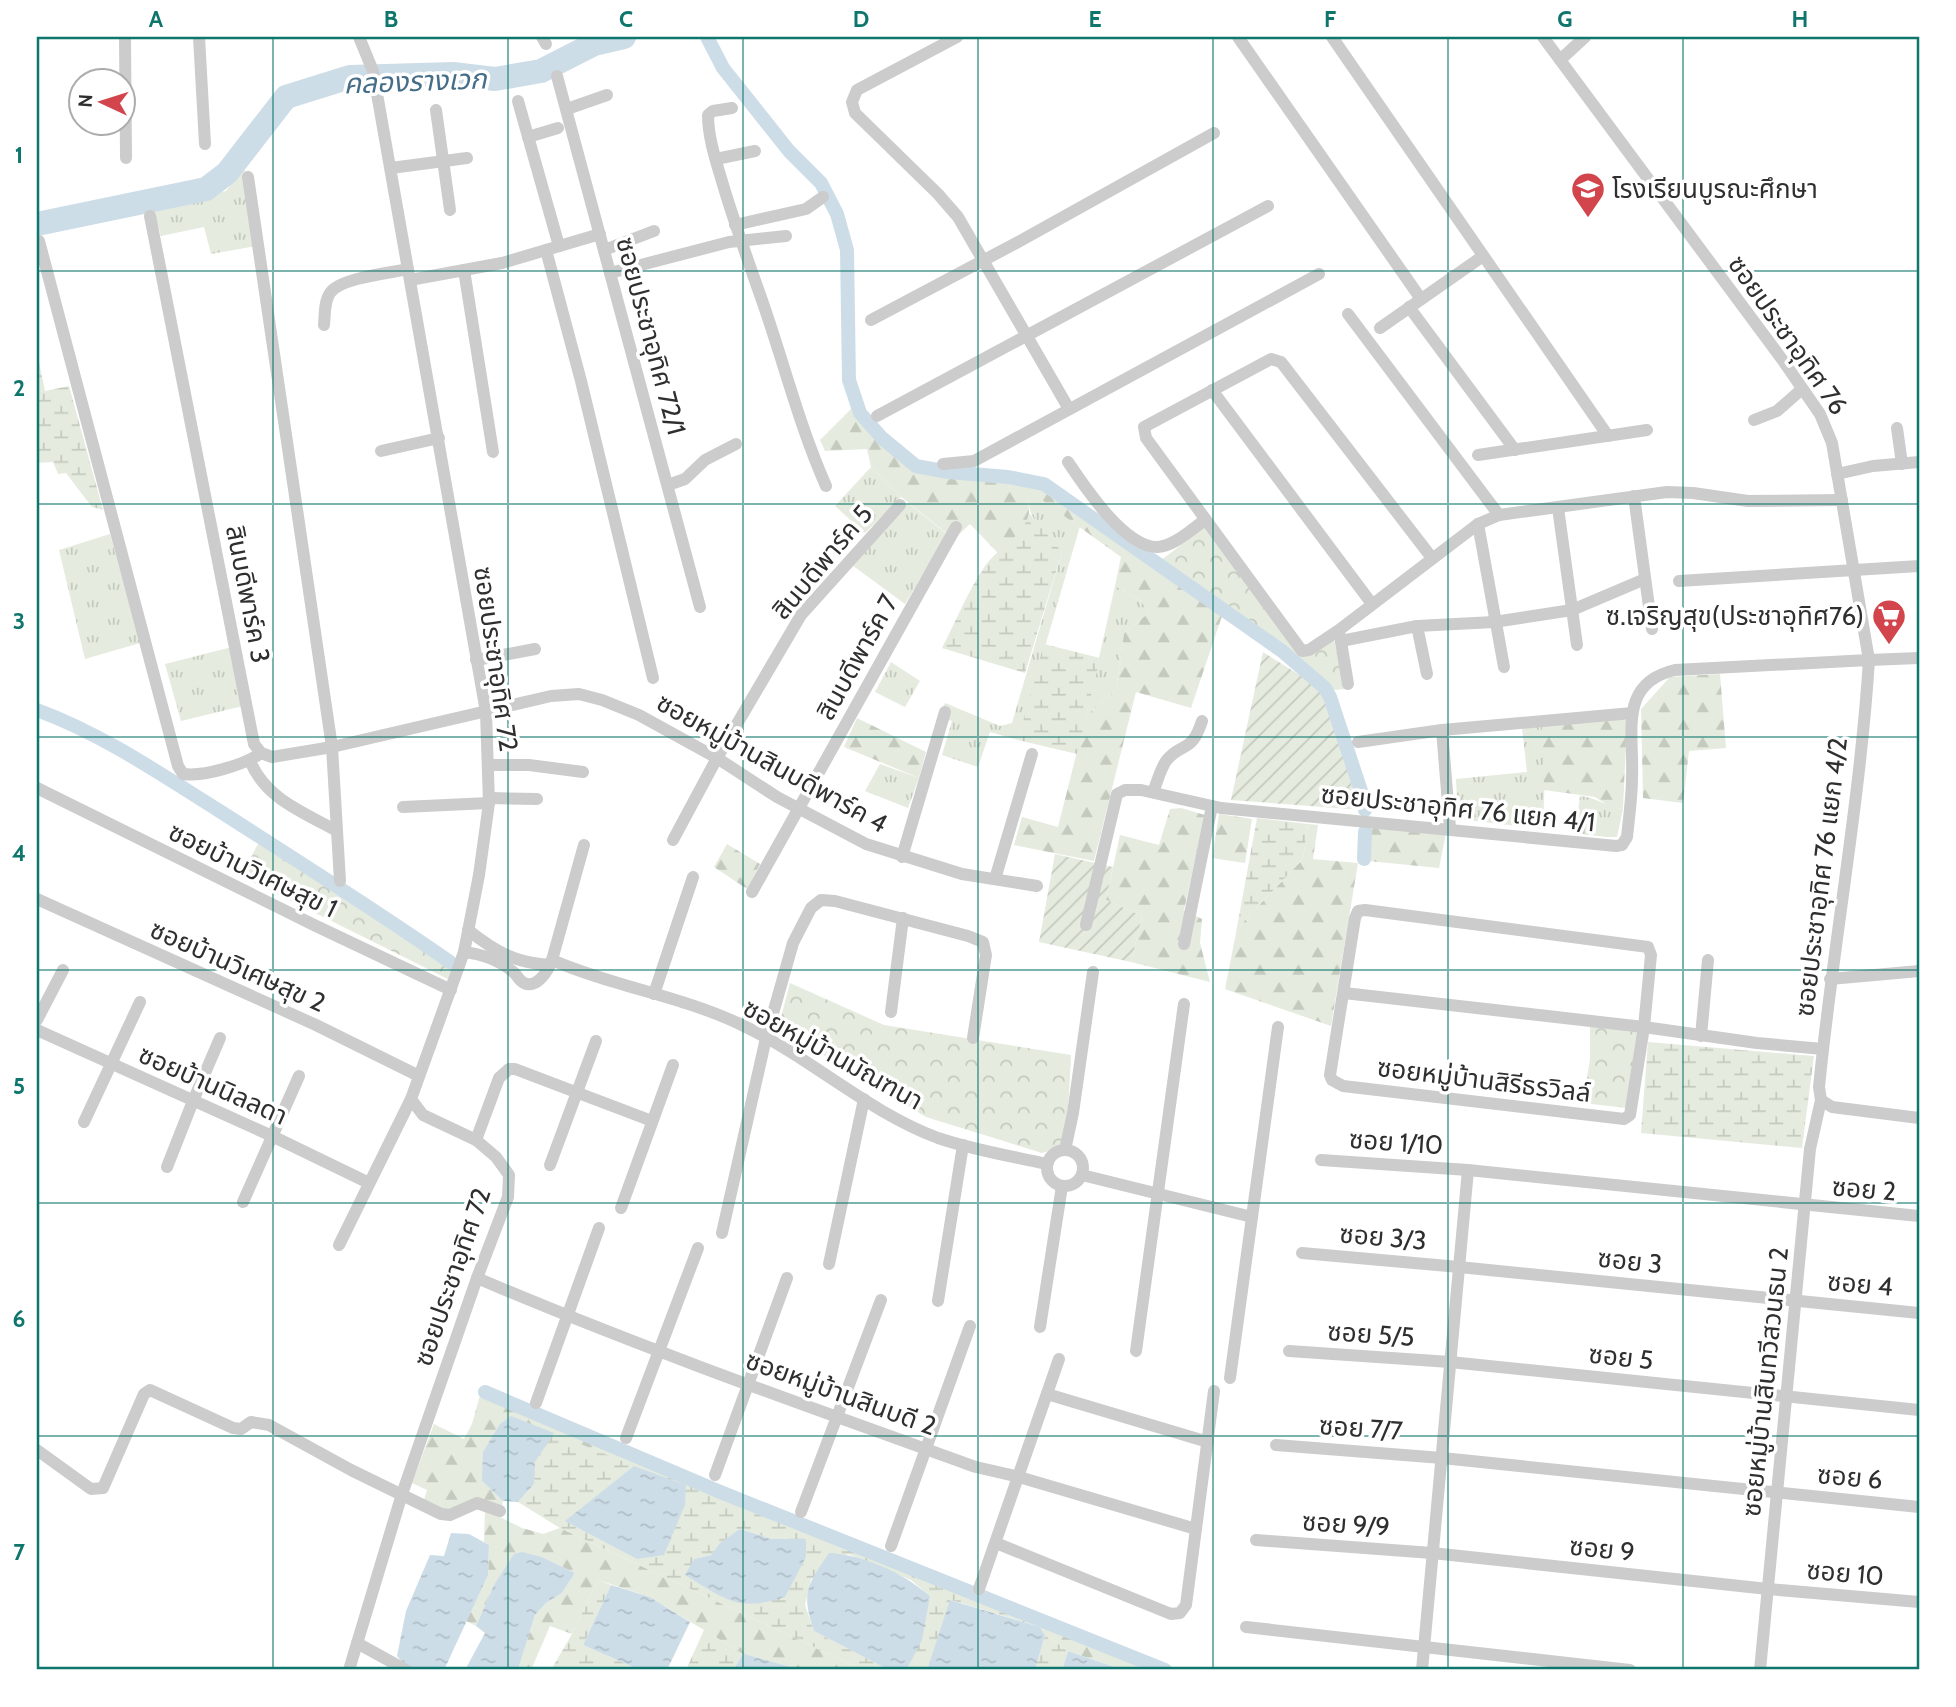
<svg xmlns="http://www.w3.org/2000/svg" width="1956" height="1707" viewBox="0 0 1956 1707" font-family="Cabin,'Noto Sans Thai',sans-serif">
<defs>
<pattern id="grass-tufts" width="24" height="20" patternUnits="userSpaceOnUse" patternTransform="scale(1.75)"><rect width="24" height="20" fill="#e5ebde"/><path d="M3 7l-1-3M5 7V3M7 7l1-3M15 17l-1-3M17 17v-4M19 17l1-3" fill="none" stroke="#c5cabf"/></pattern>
<pattern id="forest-firs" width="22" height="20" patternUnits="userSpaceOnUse" patternTransform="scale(1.75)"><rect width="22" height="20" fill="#e5ebde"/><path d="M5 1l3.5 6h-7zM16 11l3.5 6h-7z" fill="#c5cabf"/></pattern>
<pattern id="wetland-marsh" width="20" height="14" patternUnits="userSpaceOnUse" patternTransform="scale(1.75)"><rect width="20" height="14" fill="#e5ebde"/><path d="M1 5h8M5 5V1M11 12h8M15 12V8" fill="none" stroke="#c5cabf"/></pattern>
<pattern id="park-crowns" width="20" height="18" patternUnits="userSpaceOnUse" patternTransform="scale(1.75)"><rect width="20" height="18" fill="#e5ebde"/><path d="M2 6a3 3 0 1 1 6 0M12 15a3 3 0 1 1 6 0" fill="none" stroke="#c5cabf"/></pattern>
<pattern id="garden-furrows" width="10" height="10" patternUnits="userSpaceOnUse" patternTransform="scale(1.75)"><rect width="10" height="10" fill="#e5ebde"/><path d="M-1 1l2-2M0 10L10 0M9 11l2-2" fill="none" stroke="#c5cabf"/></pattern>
<pattern id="water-ripples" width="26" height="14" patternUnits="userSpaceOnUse" patternTransform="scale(1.75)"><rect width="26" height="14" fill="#cddde8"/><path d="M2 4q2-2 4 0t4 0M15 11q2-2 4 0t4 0" fill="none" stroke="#b0bec7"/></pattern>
</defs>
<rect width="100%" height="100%" fill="#fff"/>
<g fill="url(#grass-tufts)">
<polygon points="244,167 256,246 211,254 204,227 161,236 153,209 226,191"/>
<polygon points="871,467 901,497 865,533 835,506"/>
<path d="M1030 491 1080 526 1018 740 990 732 978 767 942 755 952 721 938 717 945 703 1000 726 1012 723 1062 552C1047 534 1022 516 1030 491Z"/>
<polygon points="908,503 947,534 905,604 852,565"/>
<polygon points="110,534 140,643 85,659 59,550"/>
<polygon points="1115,586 1139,599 1150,612 1124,633 1116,690 1086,716"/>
<polygon points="232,647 243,706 181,721 165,664"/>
<polygon points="891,662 920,681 905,707 875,692"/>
<polygon points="1542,725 1545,769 1543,829 1458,819 1456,779 1527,772 1522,728"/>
<polygon points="880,764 919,778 908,808 865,791"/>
<path d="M1580 796C1596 797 1606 807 1623 809L1617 837H1606L1575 833Z"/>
</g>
<g fill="url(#forest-firs)">
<path d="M853 407 867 427 891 451 915 469 948 475 1016 481 1041 486 1155 564 1222 616 1191 708 1136 692 1094 861 1014 845 1022 817 1058 827 1086 716 1116 690 1124 633 1150 612 1139 599 1115 586 1121 557 1031 492C1027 501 1029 504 1029 514 1028 531 1010 543 998 553L970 524 954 539 901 497 871 467 867 449 825 451 820 440Z"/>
<polygon points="1720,674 1726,748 1689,751 1683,803 1643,798 1641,709 1670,677"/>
<polygon points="1621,717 1627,721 1623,809 1610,807 1595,797 1544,790 1542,725"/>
<polygon points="857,718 926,752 919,778 844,747"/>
<polygon points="1181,808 1205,815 1184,910 1202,919 1200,943 1210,982 1131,962 1142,916 1106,900 1120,835 1159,845 1170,809"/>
<polygon points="1219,814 1252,819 1245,863 1212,858"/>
<polygon points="1308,824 1318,825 1313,859 1358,863 1331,1026 1225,989 1235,938 1244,921 1303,859"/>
<polygon points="1370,827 1446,833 1439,868 1368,861"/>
<polygon points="727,844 760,864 747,889 714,867"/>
<polygon points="482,1388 635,1451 634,1466 482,1481 503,1501 500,1517 522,1528 543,1534 560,1528 863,1670 802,1670 743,1654 650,1597 598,1580 572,1634 550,1626 531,1670 518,1670 535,1615 546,1603 562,1593 575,1573 542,1557 494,1585 476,1626 466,1621 488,1575 489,1545 484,1542 485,1508 421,1510 427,1490 412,1483 434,1424 464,1439 472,1424"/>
<polygon points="1029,1610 1179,1670 1123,1670 1068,1651 1045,1635"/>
</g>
<g fill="url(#wetland-marsh)" fill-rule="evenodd">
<polygon points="37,352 45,391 69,386 103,510 92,507 66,473 58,474 53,462 37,463"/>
<path d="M1029 513 1062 552 1025 673 942 648C956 621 968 591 985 566 999 546 1023 538 1029 513Z"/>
<polygon points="1044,644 1100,658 1077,754 1018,740"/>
<polygon points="1257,818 1308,824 1303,859 1244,921 1235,938"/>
<polygon points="1648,1042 1814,1056 1802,1148 1641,1133"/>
<path d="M554 1433 634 1466 635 1451 1029 1610 1040 1627 951 1600 927 1670H897L908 1667 930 1596 911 1580 848 1554 811 1579 805 1605 814 1631 889 1670H863L560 1528 518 1502 534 1484 535 1462ZM740 1529 772 1539H806L694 1559 711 1555Z"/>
<polygon points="598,1580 611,1585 583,1645 640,1670 551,1670 572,1634"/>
<polygon points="704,1630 743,1654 733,1670 686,1670"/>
<polygon points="1045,1635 1068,1651 1062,1670 1035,1670"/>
</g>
<g fill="url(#park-crowns)">
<polygon points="1206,526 1294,646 1334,640 1345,689 1334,690 1305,664 1160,561"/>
<polygon points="259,842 454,962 448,979 241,876"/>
<path d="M790 983 884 1025 1071 1055C1070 1072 1069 1131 1061 1143 1057 1149 1048 1151 1042 1153L926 1117 800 1041 779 1025Z"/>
<polygon points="1590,1025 1638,1031 1627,1108 1583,1103 1590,1059"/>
</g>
<g fill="url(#garden-furrows)">
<polygon points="1263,652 1319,687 1327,700 1358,806 1350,809 1231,800"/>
<polygon points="1055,854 1113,867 1106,900 1142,916 1131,962 1039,942"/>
</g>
<g fill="url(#water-ripples)">
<polygon points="511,1416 554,1433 535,1462 534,1484 518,1502 503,1501 482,1481 483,1452 500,1424"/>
<polygon points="634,1466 686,1485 685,1505 664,1555 637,1559 565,1521"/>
<path d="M740 1529 772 1539H806V1557L785 1597C737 1613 724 1598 685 1575L694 1559 711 1555 720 1543Z"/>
<path d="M451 1533 469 1534 489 1545 488 1575 444 1670C423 1670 411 1674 397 1656L406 1611 430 1555 444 1556Z"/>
<polygon points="522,1552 542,1557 575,1573 562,1593 546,1603 535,1615 518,1670 465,1670 485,1633 476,1626 494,1585 514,1554"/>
<path d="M829 1553C865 1555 903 1573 930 1596L922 1640 908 1667 889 1670 814 1631C801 1592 807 1585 829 1553Z"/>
<polygon points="611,1585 650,1597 690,1622 667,1670 640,1670 583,1645"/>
<polygon points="950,1600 1040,1627 1045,1635 1035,1670 927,1670"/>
<polygon points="1068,1651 1123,1670 1062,1670"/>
<polygon points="743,1654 744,1654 802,1670 733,1670"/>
</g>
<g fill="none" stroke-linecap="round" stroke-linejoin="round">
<g stroke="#cddde8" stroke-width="14">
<polyline points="707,37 723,68 789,151 821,183 837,214 847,250 849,380 860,413 882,438 916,466 948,472 1008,477 1044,484 1282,651 1325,688 1330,697 1365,803 1365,810"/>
<path d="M37 710C102 734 159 773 218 810 296 860 374 909 450 962"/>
<polyline points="1364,859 1365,832"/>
<polyline points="485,1392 718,1491 1165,1670"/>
</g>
<polyline stroke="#cddde8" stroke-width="24" points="37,224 206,189 227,173 286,97 350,77 453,74 495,79 541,71 594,44 624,37"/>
<g stroke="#ccc" stroke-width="12">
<polyline points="125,37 126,158"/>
<polyline points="199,37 205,144"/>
<polyline points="542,37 546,44"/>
<polyline points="957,37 857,90 852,102 855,113 938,194 958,217 1069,409"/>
<polyline points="1238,37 1421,299"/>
<polyline points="1332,37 1608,436"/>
<polyline points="1543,37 1784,362 1820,414 1832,443 1869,660 1919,658"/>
<polyline points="1560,60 1585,37"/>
<polyline points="557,76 700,607"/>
<polyline points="518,101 559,246"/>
<path d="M732 108 713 111 708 115C708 136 715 158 721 178 732 216 745 252 758 289 782 355 798 423 826 486"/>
<polyline points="567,109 607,95"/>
<polyline points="436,110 450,210"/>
<polyline points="528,137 558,128"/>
<polyline points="716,159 755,151"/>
<polyline points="391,168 467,158"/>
<polyline points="248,177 332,747 340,881"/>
<polyline points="150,216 254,744 261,753 272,757 332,747 551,696 579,694 602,700 639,715 717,758 777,797 866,844 962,874 1037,886"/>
<polyline points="735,225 806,209 823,197"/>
<path d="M39 241 178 766 183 774C203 777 244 765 261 753"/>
<polyline points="546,250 581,381 653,678"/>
<polyline points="604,250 654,231"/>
<polyline points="464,270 493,452"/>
<polyline points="610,273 729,242 786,236"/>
<polyline points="410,280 502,263 600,234"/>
<polyline points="1409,307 1515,450"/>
<polyline points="1348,314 1499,515"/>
<polyline points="871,320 1020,241 1214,133"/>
<path d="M324 325C325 315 324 302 330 293 340 278 390 273 408 269"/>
<polyline points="1380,328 1483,256"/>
<polyline points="1212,390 1372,604"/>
<polyline points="877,416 1268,206"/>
<polyline points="1754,420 1777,411 1802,389"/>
<polyline points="1897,428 1902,464"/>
<polyline points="381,451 439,438"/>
<polyline points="1478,455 1647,430"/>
<path d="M1068 462C1084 486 1125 548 1158 547 1174 546 1192 529 1205 520"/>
<polyline points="943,464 974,461 1319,274"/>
<polyline points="1837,474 1873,466 1919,462"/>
<polyline points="668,485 685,479 705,460 736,444"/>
<polyline points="1634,496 1652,629"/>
<polyline points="1558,508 1577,645"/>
<polyline points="1478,524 1504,667"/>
<polyline points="1432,558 1281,362 1271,359 1144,427 1146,438 1302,651 1309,650 1339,630 1478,524 1499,515 1667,492 1693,493 1748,501 1842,500"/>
<polyline points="1679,581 1919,566"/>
<polyline points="1417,626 1427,674"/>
<polyline points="1340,636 1348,684"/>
<polyline points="1341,641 1417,626 1494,622 1572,610 1645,579"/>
<polyline points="476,660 535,649"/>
<polyline points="1442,730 1450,828"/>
<polyline points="1358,742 1442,730 1632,713"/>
<path d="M250 761C266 799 303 812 337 831"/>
<polyline points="488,765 529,765 583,772"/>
<polyline points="37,788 314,925 451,990"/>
<path d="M1153 792C1157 783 1160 770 1166 761 1182 741 1191 755 1202 721"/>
<polyline points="489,798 537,799"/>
<polyline points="403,807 489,803"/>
<polyline points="673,840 717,758 801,615 900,505"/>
<path d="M584 845 552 960C614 987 683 996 744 1026 811 1058 868 1112 938 1138 973 1150 1011 1156 1047 1164"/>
<polyline points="902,857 945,712"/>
<polyline points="995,879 1032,754"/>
<polyline points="752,892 956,527"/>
<polyline points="37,899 316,1025 419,1076"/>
<polygon points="1365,910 1648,947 1651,955 1644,1027 1630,1115 1624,1119 1343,1086 1332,1080 1330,1075 1355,918 1358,911"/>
<path d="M1086 925 1117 794 1125 790H1141L1221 808 1616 846 1622 845 1627 837C1629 817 1632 797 1632 777 1634 733 1618 683 1675 670L1869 660C1860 802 1833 945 1819 1087L1821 1100"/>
<path d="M468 930C496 952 515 963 550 965"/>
<polyline points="1184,944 1212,806"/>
<path d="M464 952C481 954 499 960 512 971 517 974 518 980 524 983 537 989 548 971 552 960"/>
<polyline points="1830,979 1919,971"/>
<polyline points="1344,993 1644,1027 1757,1043 1823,1049"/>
<polyline points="654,994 693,877"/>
<polyline points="891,1012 903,918"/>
<polyline points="37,1020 63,970"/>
<polyline points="37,1030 272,1136 369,1183"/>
<polyline points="1701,1036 1708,960"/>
<polyline points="1821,1100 1832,1107 1919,1118"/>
<polyline points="84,1122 140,1002"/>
<polyline points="476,1140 499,1078 509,1069 515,1069 652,1121"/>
<circle cx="1065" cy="1168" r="18"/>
<polyline points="1065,1150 1073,1113 1093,972"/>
<polyline points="1321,1160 1468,1170 1919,1216"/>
<polyline points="550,1165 596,1041"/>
<polyline points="167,1167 193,1101 220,1038"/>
<polyline points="1082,1175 1252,1217"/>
<polyline points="243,1202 299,1076"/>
<polyline points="621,1208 673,1065"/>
<polyline points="722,1233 766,1038 793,943 811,908 821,900 835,901 968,936 983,942 986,955 973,1038"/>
<polyline points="339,1245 411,1099"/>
<polyline points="1302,1253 1459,1267 1919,1313"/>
<polyline points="829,1264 864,1099"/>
<path d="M477 1278C641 1348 809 1407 976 1467L1019 1477 1196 1529"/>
<polyline points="938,1301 963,1145"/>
<polyline points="1040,1327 1062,1186"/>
<polyline points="1136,1351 1184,1004"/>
<polyline points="1289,1351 1450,1362 1919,1410"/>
<polyline points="1230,1378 1278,1027"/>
<polyline points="1047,1394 1208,1442"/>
<polyline points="536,1403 599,1228"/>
<polyline points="626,1438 698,1248"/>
<polyline points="1276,1445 1442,1458 1919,1507"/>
<polyline points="37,1450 91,1489 103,1488 144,1394 150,1390 233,1428 241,1429 251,1422 269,1425 351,1470 441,1514 450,1515 477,1503 500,1511"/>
<polyline points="715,1475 787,1278"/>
<polyline points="801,1512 881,1300"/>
<polyline points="1256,1540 1432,1553 1768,1589 1919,1602"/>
<polyline points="996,1543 1171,1614 1180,1613 1186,1605 1214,1391"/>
<polyline points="891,1546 970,1326"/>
<polyline points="979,1589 1059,1359"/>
<polyline points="1246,1627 1630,1670"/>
<polyline points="357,1643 406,1670"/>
<polyline points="349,1670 402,1494 477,1278 508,1197 509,1175 496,1157 476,1140 423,1115 411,1099 464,952 479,875 489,803 486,712 373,71 359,37"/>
<polyline points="1422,1670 1468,1170"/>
<polyline points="1760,1670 1810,1149 1821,1100"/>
</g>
</g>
<path fill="none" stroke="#0f766e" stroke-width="2" stroke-opacity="0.55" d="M273 37V1670M508 37V1670M743 37V1670M978 37V1670M1213 37V1670M1448 37V1670M1683 37V1670M37 271H1919M37 504H1919M37 737H1919M37 970H1919M37 1203H1919M37 1436H1919"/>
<defs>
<g id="school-pin" transform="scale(1.75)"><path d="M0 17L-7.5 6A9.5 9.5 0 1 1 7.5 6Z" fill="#d2454c" stroke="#fff"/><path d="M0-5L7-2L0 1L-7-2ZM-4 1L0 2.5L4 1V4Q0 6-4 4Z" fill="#fff"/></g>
<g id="supermarket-pin" transform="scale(1.75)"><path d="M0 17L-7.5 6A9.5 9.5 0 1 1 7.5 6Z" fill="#d2454c" stroke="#fff"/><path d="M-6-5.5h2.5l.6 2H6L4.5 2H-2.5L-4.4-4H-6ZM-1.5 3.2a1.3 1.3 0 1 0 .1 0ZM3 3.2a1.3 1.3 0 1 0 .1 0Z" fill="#fff"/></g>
</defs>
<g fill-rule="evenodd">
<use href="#school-pin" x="1588" y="189"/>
<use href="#supermarket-pin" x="1889" y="616"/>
</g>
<g text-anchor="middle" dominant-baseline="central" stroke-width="7" stroke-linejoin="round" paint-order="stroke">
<g font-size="26" fill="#2f2f2f" stroke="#fff" text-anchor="start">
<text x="1612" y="189">โรงเรียนบูรณะศึกษา</text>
<text x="1864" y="616" text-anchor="end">ซ.เจริญสุข(ประชาอุทิศ76)</text>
</g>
<g font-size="26" fill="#2f2f2f" stroke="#fff">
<text transform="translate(1788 335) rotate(55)">ซอยประชาอุทิศ 76</text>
<text transform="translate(651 336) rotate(75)">ซอยประชาอุทิศ 72/1</text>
<text transform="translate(822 562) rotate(-50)">สินบดีพาร์ค 5</text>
<text transform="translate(248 594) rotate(79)">สินบดีพาร์ค 3</text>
<text transform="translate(857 657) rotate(-61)">สินบดีพาร์ค 7</text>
<text transform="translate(496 659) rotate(82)">ซอยประชาอุทิศ 72</text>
<text transform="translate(772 763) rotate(29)">ซอยหมู่บ้านสินบดีพาร์ค 4</text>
<text transform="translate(1458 808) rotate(6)">ซอยประชาอุทิศ 76 แยก 4/1</text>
<text transform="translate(253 870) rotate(26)">ซอยบ้านวิเศษสุข 1</text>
<text transform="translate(1821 877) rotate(-83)">ซอยประชาอุทิศ 76 แยก 4/2</text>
<text transform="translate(238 966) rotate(24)">ซอยบ้านวิเศษสุข 2</text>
<text transform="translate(833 1054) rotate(29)">ซอยหมู่บ้านมัณฑนา</text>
<text transform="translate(1484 1080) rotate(7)">ซอยหมู่บ้านสิรีธรวิลล์</text>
<text transform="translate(213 1085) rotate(24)">ซอยบ้านนิลลดา</text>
<text transform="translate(1396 1142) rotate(4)">ซอย 1/10</text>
<text transform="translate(1864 1189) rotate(5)">ซอย 2</text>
<text transform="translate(1383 1237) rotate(5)">ซอย 3/3</text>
<text transform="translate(1630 1261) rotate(6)">ซอย 3</text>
<text transform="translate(452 1277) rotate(-71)">ซอยประชาอุทิศ 72</text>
<text transform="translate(1860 1284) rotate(5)">ซอย 4</text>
<text transform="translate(1371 1334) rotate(4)">ซอย 5/5</text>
<text transform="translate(1621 1357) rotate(6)">ซอย 5</text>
<text transform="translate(1765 1382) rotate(-84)">ซอยหมู่บ้านสินทวีสวนธน 2</text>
<text transform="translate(841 1393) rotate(20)">ซอยหมู่บ้านสินบดี 2</text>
<text transform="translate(1361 1428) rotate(4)">ซอย 7/7</text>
<text transform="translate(1850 1477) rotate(5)">ซอย 6</text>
<text transform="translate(1346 1524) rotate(4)">ซอย 9/9</text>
<text transform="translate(1602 1549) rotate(6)">ซอย 9</text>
<text transform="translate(1845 1573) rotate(5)">ซอย 10</text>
</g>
<g font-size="28" font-style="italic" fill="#466d88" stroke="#fff">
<text transform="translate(415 81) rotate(-2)">คลองรางเวก</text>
</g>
</g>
<rect width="1956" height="1707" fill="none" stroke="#ffffff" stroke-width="77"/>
<g transform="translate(102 102) rotate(274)"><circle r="33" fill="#ffffff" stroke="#acacac" stroke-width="2"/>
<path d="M0-5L12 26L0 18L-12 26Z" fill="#d2454c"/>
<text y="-10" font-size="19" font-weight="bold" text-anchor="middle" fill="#2f2f2f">N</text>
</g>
<rect x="38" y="38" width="1880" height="1630" fill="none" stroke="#0f766e" stroke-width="2.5"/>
<g font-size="23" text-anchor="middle" font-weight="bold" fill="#0f766e">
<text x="156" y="27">A</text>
<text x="391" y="27">B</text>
<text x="626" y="27">C</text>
<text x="861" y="27">D</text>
<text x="1095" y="27">E</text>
<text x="1330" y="27">F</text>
<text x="1565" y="27">G</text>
<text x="1800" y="27">H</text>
<text x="19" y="163">1</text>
<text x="19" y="396">2</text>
<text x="19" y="629">3</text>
<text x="19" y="861">4</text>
<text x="19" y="1094">5</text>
<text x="19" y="1327">6</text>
<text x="19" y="1560">7</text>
</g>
</svg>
